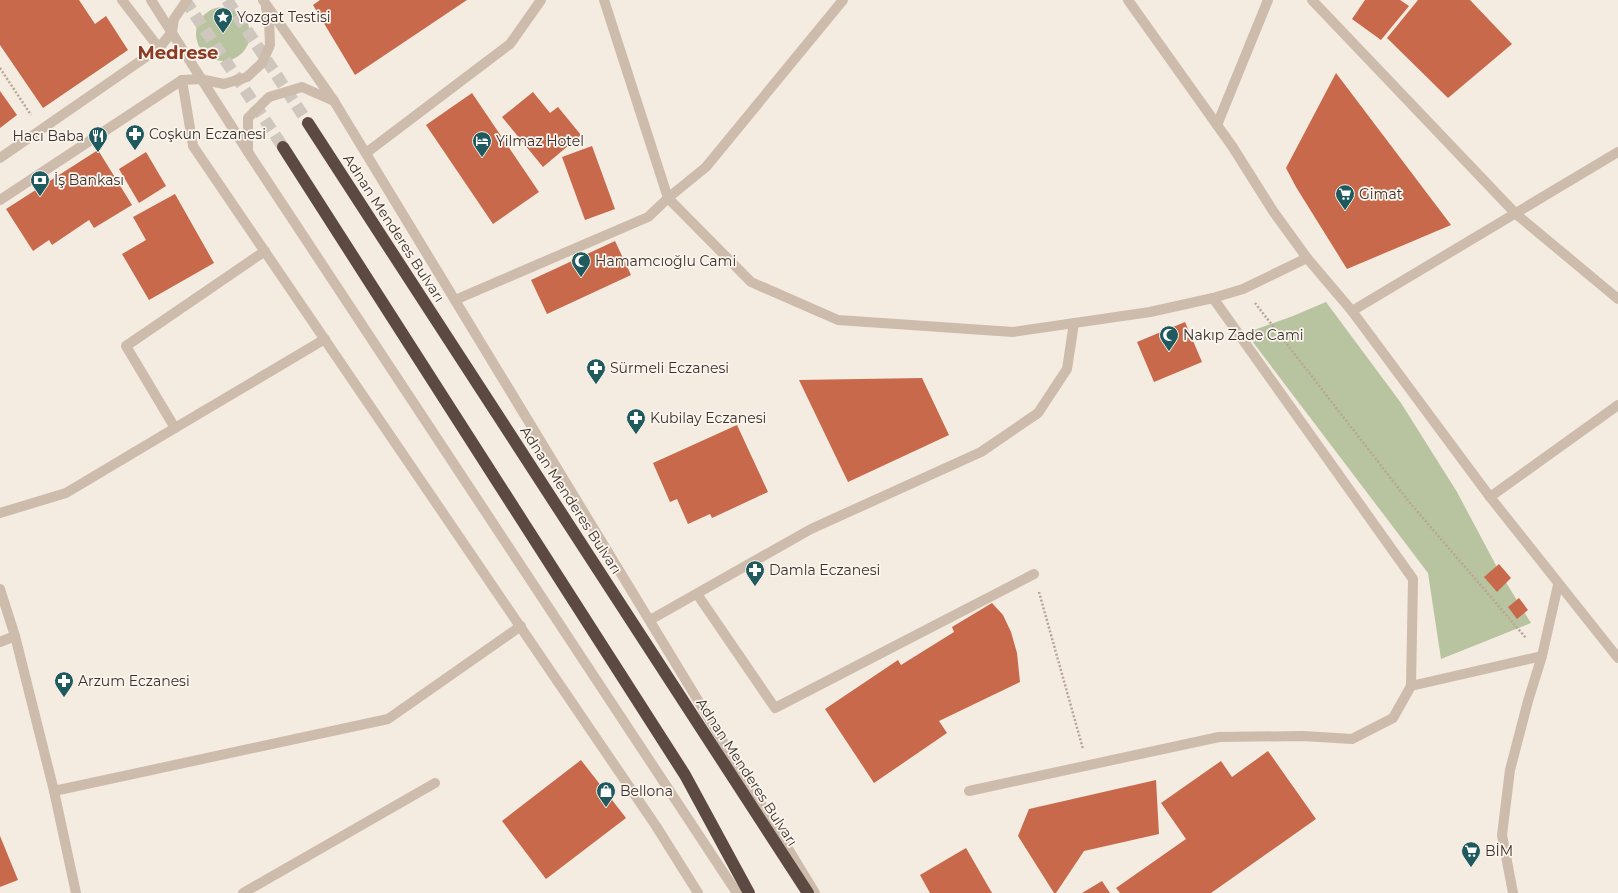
<svg xmlns="http://www.w3.org/2000/svg" width="1618" height="893" viewBox="0 0 1618 893" font-family="Montserrat,sans-serif">
<rect width="100%" height="100%" fill="#f4ebe1"/>
<g fill="#b8c4a0">
<circle cx="223" cy="34" r="27"/>
<polygon points="1326,302 1401,403 1457,492 1499,571 1531,623 1441,659 1428,573 1246,333 1293,316"/>
</g>
<g fill="#c8694b">
<polygon points="0,0 79,0 95,24 106,16 128,50 43,108 0,45"/>
<polygon points="320,0 467,0 355,75 313,5"/>
<polygon points="1365,0 1400,0 1409,6 1381,40 1352,19"/>
<polygon points="1418,0 1470,0 1512,44 1448,98 1387,38"/>
<polygon points="1336,73 1451,225 1347,269 1296,187 1286,168"/>
<polygon points="0,91 17,115 0,128"/>
<polygon points="533,92 550,113 558,107 581,135 543,167 502,117"/>
<polygon points="472,93 539,192 493,224 426,125"/>
<polygon points="592,146 615,209 585,220 562,157"/>
<polygon points="98,150 132,205 94,228 89,220 52,245 49,240 33,251 6,209"/>
<polygon points="146,152 166,186 139,203 119,169"/>
<polygon points="175,194 214,263 149,300 122,254 146,240 133,217"/>
<polygon points="615,241 631,275 547,314 531,280"/>
<polygon points="1185,322 1202,362 1154,382 1137,342"/>
<polygon points="922,378 949,435 848,482 799,380"/>
<polygon points="737,425 768,492 712,518 710,514 688,524 677,499 670,502 653,463"/>
<polygon points="1499,564 1511,578 1497,592 1484,577"/>
<polygon points="1519,598 1528,610 1517,619 1508,607"/>
<polygon points="992,603 1003,615 1011,632 1017,653 1020,682 939,721 947,733 874,783 825,709 898,660 901,665 954,632 952,627"/>
<polygon points="1268,751 1316,819 1211,893 1120,893 1116,888 1186,839 1161,803 1221,761 1232,777"/>
<polygon points="581,760 626,818 546,879 502,821"/>
<polygon points="1156,780 1159,834 1084,851 1056,893 1054,893 1018,836 1029,809"/>
<polygon points="0,836 18,880 0,887"/>
<polygon points="966,848 992,893 930,893 920,875"/>
<polygon points="1102,881 1110,893 1082,893"/>
</g>
<g fill="none" stroke-linecap="round" stroke-linejoin="round">
<g stroke="#cfc6bd" stroke-width="12" stroke-dasharray="12 6" stroke-linecap="butt">
<polyline points="185,0 283,147"/>
<polyline points="227,0 308,123"/>
</g>
<g stroke="#b9a596" stroke-width="2.5" stroke-dasharray="2 2" stroke-linecap="butt">
<polyline points="0,68 31,115"/>
<polyline points="1255,303 1410,503 1526,638"/>
<polyline points="1039,592 1083,749"/>
</g>
<g stroke="#cdbbac" stroke-width="10">
<polyline points="122,0 159,48"/>
<polyline points="151,0 248,152 737,893"/>
<polyline points="263,0 334,101 815,893"/>
<polyline points="604,0 668,198 751,282 838,320 1013,332 1150,312 1213,298 1243,289 1307,258"/>
<polyline points="1128,0 1232,146 1273,211 1307,258 1352,311 1490,497 1618,658"/>
<polyline points="1312,0 1516,214 1618,299"/>
<polyline points="182,80 193,146 656,826 698,893"/>
<polyline points="1217,125 1268,0"/>
<polyline points="248,152 248,118 269,97 302,87 334,101"/>
<polyline points="366,153 510,44 541,0"/>
<polyline points="0,158 159,48 172,32 174,19 187,0"/>
<polyline points="0,200 182,80 200,79 224,84 247,77 262,63 270,45 269,19 266,8"/>
<polyline points="265,251 126,346 175,428 325,339"/>
<polyline points="1213,298 1413,579 1411,686"/>
<polyline points="455,300 648,217 668,198 706,167 843,0"/>
<polyline points="1352,311 1618,152"/>
<polyline points="1490,497 1618,405"/>
<polyline points="0,513 66,493 175,428"/>
<polyline points="0,589 15,636 54,791"/>
<polyline points="697,594 775,708 1034,574"/>
<polyline points="650,620 811,529 981,452 1038,413 1067,369 1074,323"/>
<polyline points="0,642 15,636"/>
<polyline points="969,791 1219,737 1303,736 1352,739 1393,718 1411,686 1542,656"/>
<polyline points="76,893 54,791 388,719 521,626"/>
<polyline points="243,893 435,783"/>
<polyline points="1513,893 1502,835 1510,770 1528,701 1542,656 1558,585"/>
</g>
<g stroke="#5c4a42" stroke-width="12">
<polyline points="308,123 808,893"/>
<polyline points="283,147 685,775 749,893"/>
</g>
</g>
<defs>
<g id="sight-pin" transform="scale(1)"><path d="M0 17L-7.5 6A9.5 9.5 0 1 1 7.5 6Z" fill="#1f5a5e" stroke="#fbf5ee"/><path d="M0-6L1.8-2.2L6-1.7L2.9 1.2L3.7 5.4L0 3.3L-3.7 5.4L-2.9 1.2L-6-1.7L-1.8-2.2Z" fill="#fff"/></g>
<g id="pharmacy-pin" transform="scale(1)"><path d="M0 17L-7.5 6A9.5 9.5 0 1 1 7.5 6Z" fill="#1f5a5e" stroke="#fbf5ee"/><path d="M-2-6h4v4h4v4h-4v4h-4v-4h-4v-4h4Z" fill="#fff"/></g>
<g id="restaurant-pin" transform="scale(1)"><path d="M0 17L-7.5 6A9.5 9.5 0 1 1 7.5 6Z" fill="#1f5a5e" stroke="#fbf5ee"/><path d="M-5-6h1v4h1v-4h1v4h1v-4h1v5L-1.5 .5V6h-2V.5L-5-1ZM5-6V6H3V1.5H1.5Q1.5-4 5-6Z" fill="#fff"/></g>
<g id="hotel-pin" transform="scale(1)"><path d="M0 17L-7.5 6A9.5 9.5 0 1 1 7.5 6Z" fill="#1f5a5e" stroke="#fbf5ee"/><path d="M-6-4.5h1.5V1H6V5H4.5V3h-9V5H-6ZM-4 0a1.8 1.8 0 1 1 3.6 0ZM.5 0V-2.5h3Q6-2.5 6 0Z" fill="#fff"/></g>
<g id="bank-pin" transform="scale(1)"><path d="M0 17L-7.5 6A9.5 9.5 0 1 1 7.5 6Z" fill="#1f5a5e" stroke="#fbf5ee"/><path d="M-6-4H6V4H-6ZM0-2.3a2.3 2.3 0 1 0 0 4.6a2.3 2.3 0 1 0 0-4.6Z" fill="#fff"/></g>
<g id="supermarket-pin" transform="scale(1)"><path d="M0 17L-7.5 6A9.5 9.5 0 1 1 7.5 6Z" fill="#1f5a5e" stroke="#fbf5ee"/><path d="M-6-5.5h2.5l.6 2H6L4.5 2H-2.5L-4.4-4H-6ZM-1.5 3.2a1.3 1.3 0 1 0 .1 0ZM3 3.2a1.3 1.3 0 1 0 .1 0Z" fill="#fff"/></g>
<g id="mosque-pin" transform="scale(1)"><path d="M0 17L-7.5 6A9.5 9.5 0 1 1 7.5 6Z" fill="#1f5a5e" stroke="#fbf5ee"/><path d="M3.5-4.9A6 6 0 1 0 3.5 4.9A5 5 0 1 1 3.5-4.9Z" fill="#fff"/></g>
<g id="shop-pin" transform="scale(1)"><path d="M0 17L-7.5 6A9.5 9.5 0 1 1 7.5 6Z" fill="#1f5a5e" stroke="#fbf5ee"/><path d="M-5-2.5h2.3a2.7 3.5 0 0 1 5.4 0H5L5.5 6h-11ZM-1.5-2.5h3a1.5 2.3 0 0 0-3 0Z" fill="#fff"/></g>
</defs>
<g fill-rule="evenodd">
<use href="#sight-pin" x="223" y="17"/>
<use href="#pharmacy-pin" x="135" y="134"/>
<use href="#restaurant-pin" x="98" y="136"/>
<use href="#hotel-pin" x="482" y="141"/>
<use href="#bank-pin" x="40" y="180"/>
<use href="#supermarket-pin" x="1345" y="194"/>
<use href="#mosque-pin" x="581" y="261"/>
<use href="#mosque-pin" x="1169" y="335"/>
<use href="#pharmacy-pin" x="596" y="368"/>
<use href="#pharmacy-pin" x="636" y="418"/>
<use href="#pharmacy-pin" x="755" y="570"/>
<use href="#pharmacy-pin" x="64" y="681"/>
<use href="#shop-pin" x="606" y="791"/>
<use href="#supermarket-pin" x="1471" y="851"/>
</g>
<g text-anchor="middle" dominant-baseline="central" stroke-width="3.5" stroke-linejoin="round" paint-order="stroke">
<g font-size="14" fill="#3b302b" stroke="#fbf5ee" text-anchor="start">
<text x="237" y="17">Yozgat Testisi</text>
<text x="149" y="134">Coşkun Eczanesi</text>
<text x="84" y="136" text-anchor="end">Hacı Baba</text>
<text x="496" y="141">Yilmaz Hotel</text>
<text x="54" y="180">İş Bankası</text>
<text x="1359" y="194">Gimat</text>
<text x="595" y="261">Hamamcıoğlu Cami</text>
<text x="1183" y="335">Nakıp Zade Cami</text>
<text x="610" y="368">Sürmeli Eczanesi</text>
<text x="650" y="418">Kubilay Eczanesi</text>
<text x="769" y="570">Damla Eczanesi</text>
<text x="78" y="681">Arzum Eczanesi</text>
<text x="620" y="791">Bellona</text>
<text x="1485" y="851">BİM</text>
</g>
<g font-size="14" fill="#3b302b" stroke="#fbf5ee">
<text transform="translate(394 228) rotate(57)">Adnan Menderes Bulvarı</text>
<text transform="translate(571 500) rotate(57)">Adnan Menderes Bulvarı</text>
<text transform="translate(747 772) rotate(57)">Adnan Menderes Bulvarı</text>
</g>
<g font-size="18" font-weight="bold" fill="#8c3b22" stroke="#fbf5ee">
<text x="178" y="53">Medrese</text>
</g>
</g>
</svg>
